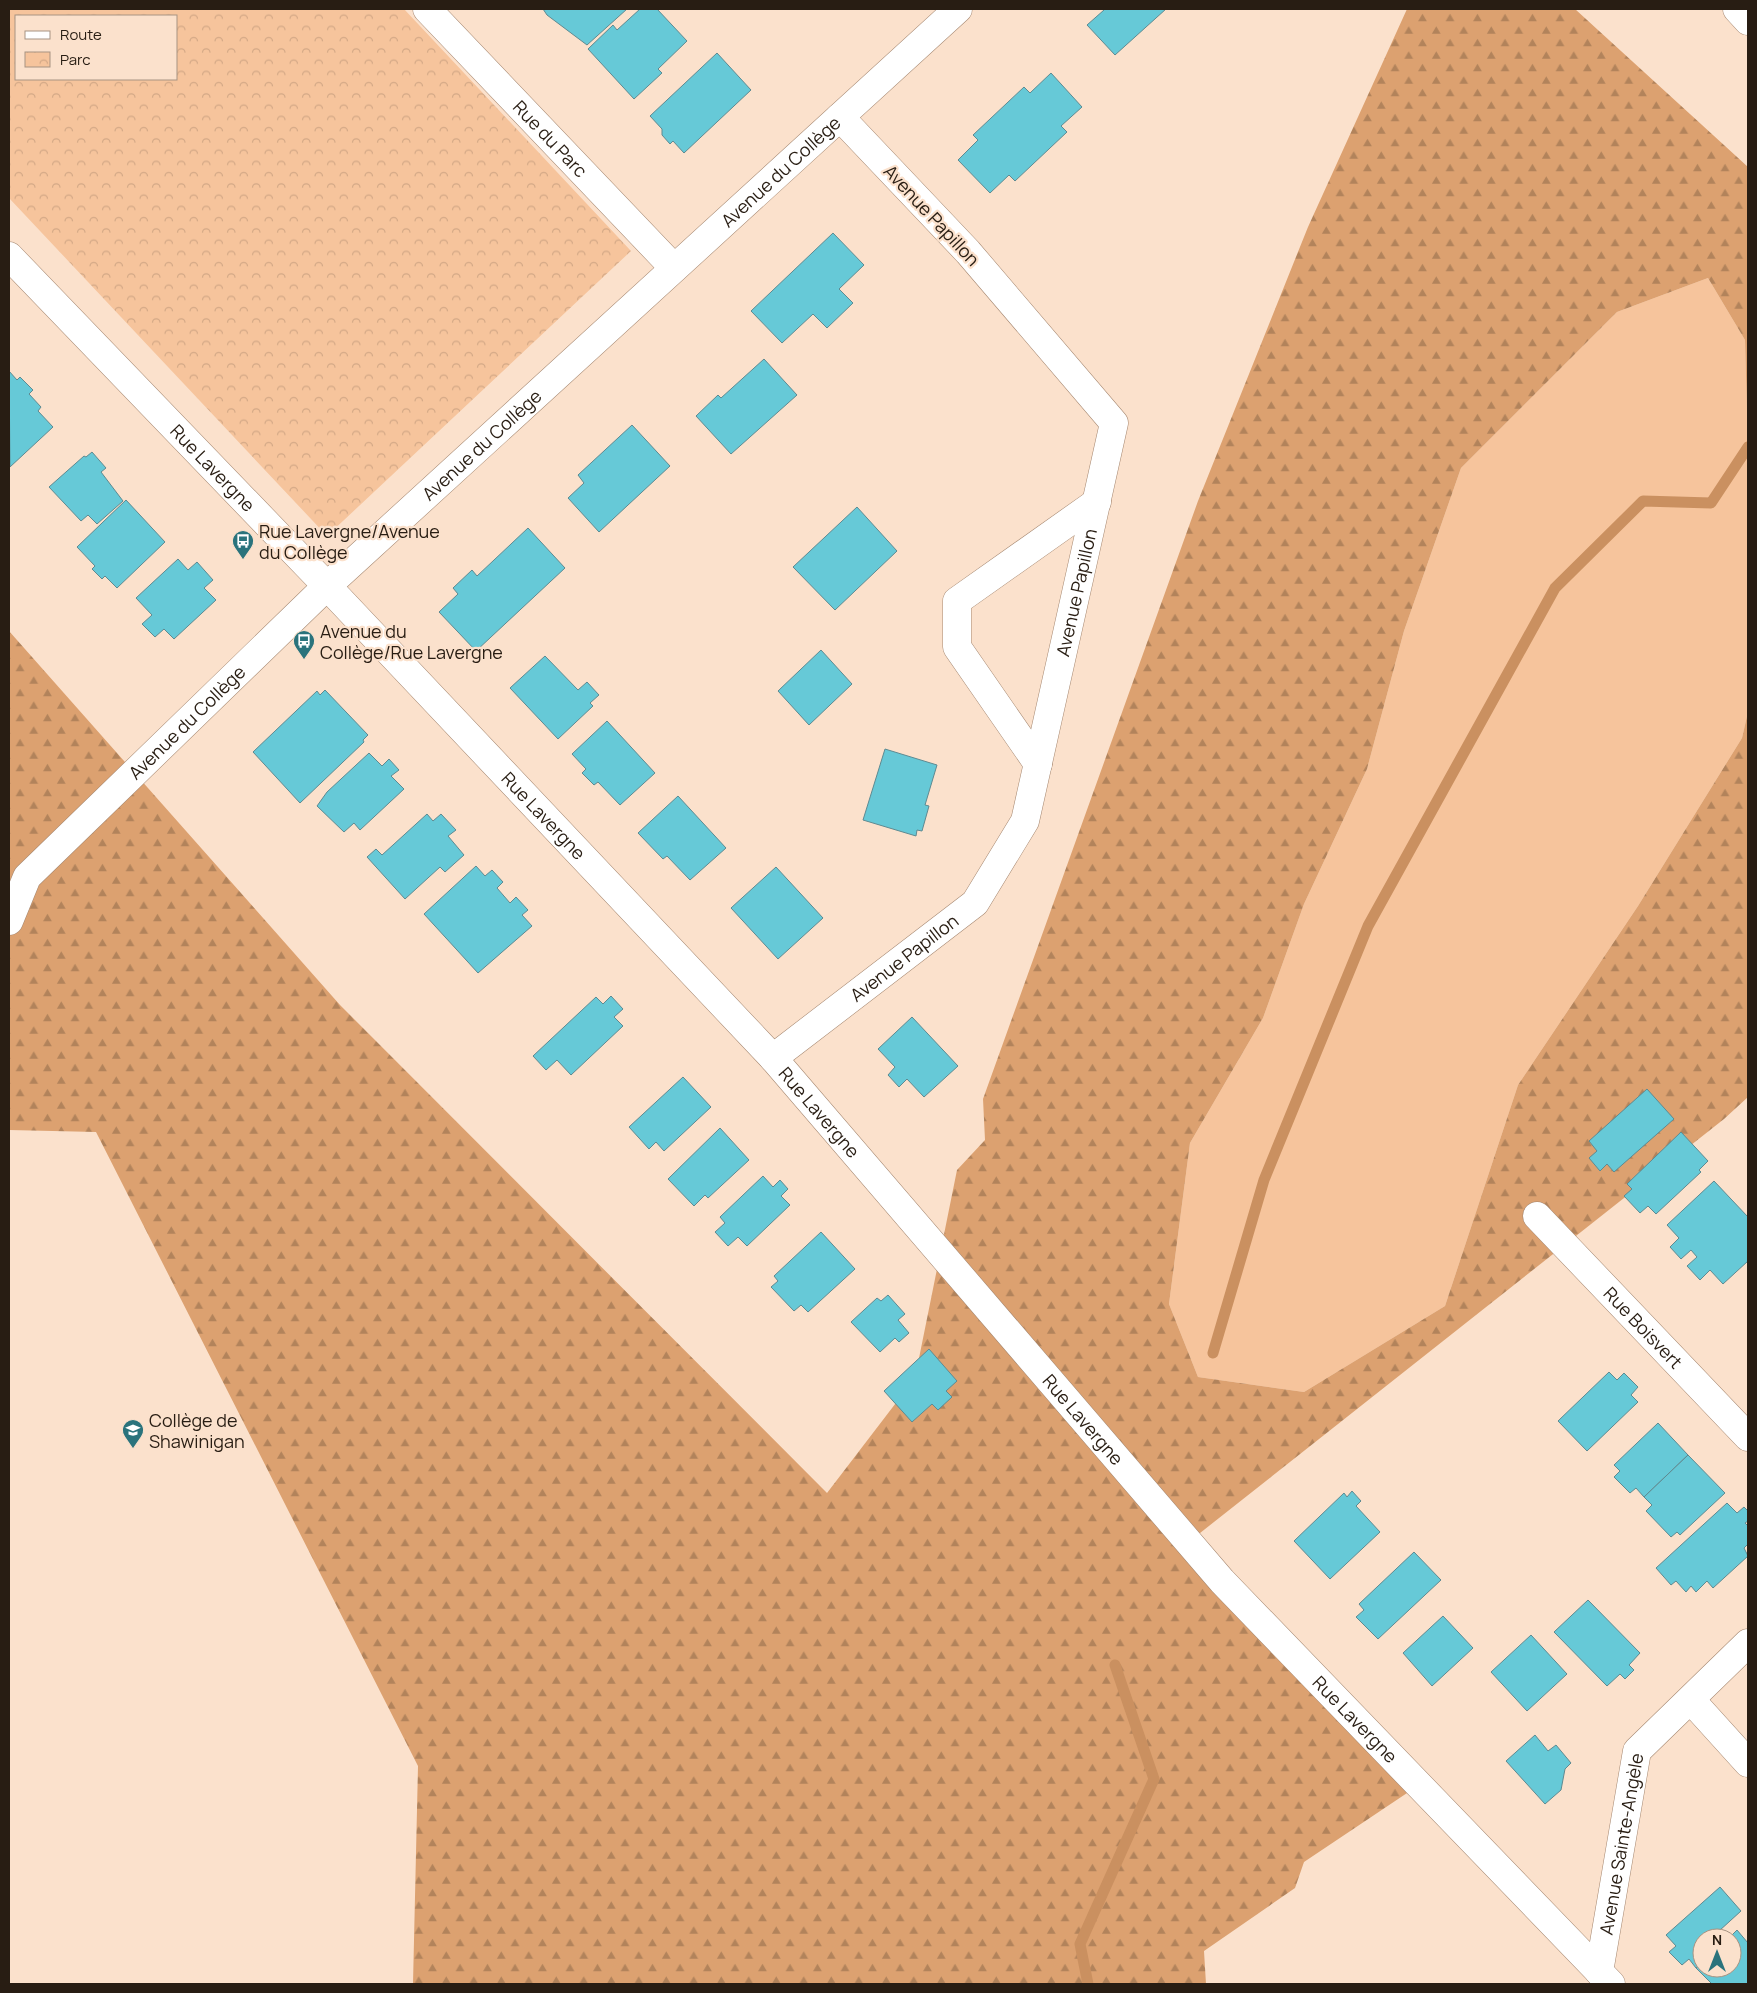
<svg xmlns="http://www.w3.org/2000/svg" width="1757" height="1993" viewBox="0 0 1757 1993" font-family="Manrope,sans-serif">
<defs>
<pattern id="forest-firs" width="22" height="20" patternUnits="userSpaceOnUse" patternTransform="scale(1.25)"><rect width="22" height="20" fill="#dca170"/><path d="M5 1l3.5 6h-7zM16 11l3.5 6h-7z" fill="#b2835b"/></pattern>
<pattern id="park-crowns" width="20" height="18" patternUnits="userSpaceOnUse" patternTransform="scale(1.25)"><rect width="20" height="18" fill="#f6c49c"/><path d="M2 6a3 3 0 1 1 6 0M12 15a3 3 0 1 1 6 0" fill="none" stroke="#d3a886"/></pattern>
</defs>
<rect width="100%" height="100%" fill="#fbe1cc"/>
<polygon fill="#f6c49c" points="1708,278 1745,340 1748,447 1748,712 1742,738 1638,906 1518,1085 1445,1306 1304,1392 1198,1377 1169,1304 1190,1143 1263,1018 1304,904 1367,769 1404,631 1461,468 1617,312"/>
<polygon fill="url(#forest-firs)" points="1407,9 1575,9 1748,167 1748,447 1745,340 1708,278 1617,312 1461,468 1404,631 1367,769 1304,904 1263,1018 1190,1143 1169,1304 1198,1377 1304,1392 1445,1306 1518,1085 1638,906 1742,738 1748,712 1748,1097 1724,1119 1195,1537 1425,1781 1304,1862 1295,1888 1204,1951 1206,1984 413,1984 418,1766 96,1132 9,1130 9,631 340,1005 827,1493 915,1378 957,1170 985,1140 983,1099 1198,501 1308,227"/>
<path fill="url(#park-crowns)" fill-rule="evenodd" d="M9 9H404L631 251 327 536 9 198ZM16 16H176V79H16Z"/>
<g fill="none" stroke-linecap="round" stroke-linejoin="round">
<g stroke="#ca9060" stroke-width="11">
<polyline points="1213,1353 1264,1180 1368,926 1555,588 1643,501 1711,503 1748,447"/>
<polyline points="1088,1984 1080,1944 1154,1779 1115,1665"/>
</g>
</g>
<g fill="#66c9d7" stroke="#5e8a91">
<polygon points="543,9 627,9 587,45 547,15"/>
<polygon points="640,9 657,9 687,41 658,69 662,73 634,99 588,49 613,25 617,30"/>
<polygon points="1103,9 1166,9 1115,55 1087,25 1104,10"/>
<polygon points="717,53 751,90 684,153 673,141 670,144 662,135 662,129 650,116"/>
<polygon points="1051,73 1082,107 1061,126 1067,132 1015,181 1009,175 990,193 958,160 978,140 973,135 1024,87 1030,93"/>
<polygon points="833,233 864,265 839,289 853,303 827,328 813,314 782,343 751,311"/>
<polygon points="764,359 797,395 731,454 696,416 718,395 721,398"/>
<polygon points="9,371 17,380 20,377 33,390 29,394 41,407 38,411 53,427 10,467"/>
<polygon points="632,425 670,466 599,532 568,498 584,483 578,475"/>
<polygon points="92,452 106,468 101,472 123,501 97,524 88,515 81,521 49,487 84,456 86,457"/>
<polygon points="126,500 165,542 117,588 105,576 102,579 92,569 95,566 77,547"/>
<polygon points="857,507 897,551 835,610 793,567"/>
<polygon points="528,528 565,568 476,651 439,612 458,594 453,588 472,570 477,576"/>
<polygon points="178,559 188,570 197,562 213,580 204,588 216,600 174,639 164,629 155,637 142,624 152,615 136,598"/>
<polygon points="821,650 852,684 809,725 778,691"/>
<polygon points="545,656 578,690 587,682 599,695 590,703 593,706 558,739 510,688"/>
<polygon points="325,690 368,735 363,740 364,742 300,803 253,752 317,691 320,695"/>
<polygon points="607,721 655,773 620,805 598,782 594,785 582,773 586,769 572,754"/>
<polygon points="885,749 937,765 925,805 929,806 922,831 917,830 916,836 863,820"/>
<polygon points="369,753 382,766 389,759 399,770 391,776 404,789 360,830 354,823 344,832 317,806 327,792"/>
<polygon points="678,796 726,848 690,880 667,856 663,859 638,833"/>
<polygon points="427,814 433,821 441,814 456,830 448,836 464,855 445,872 440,867 405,899 367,857 376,849 382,855"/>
<polygon points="476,866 485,876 492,870 503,882 497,888 510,903 516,897 528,910 522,915 532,926 478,973 424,914"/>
<polygon points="776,867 823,918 778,959 731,908"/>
<polygon points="611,996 623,1009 614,1017 623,1026 571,1075 557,1060 546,1070 533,1056 596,997 603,1004"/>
<polygon points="912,1017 958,1066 924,1097 907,1079 899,1087 888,1075 895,1067 878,1049"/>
<polygon points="683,1077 711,1107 664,1151 656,1142 649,1149 629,1127"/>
<polygon points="1647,1089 1674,1119 1614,1172 1607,1164 1600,1171 1589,1158 1597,1151 1589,1141"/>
<polygon points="720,1128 749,1160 708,1198 705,1195 694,1206 668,1179"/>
<polygon points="1681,1132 1708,1161 1699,1170 1701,1172 1656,1214 1648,1206 1640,1213 1624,1196 1632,1189 1627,1184"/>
<polygon points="763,1176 773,1187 780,1180 788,1189 781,1196 790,1205 747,1246 738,1237 728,1246 715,1232 725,1223 720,1217"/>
<polygon points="1714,1181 1748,1217 1748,1261 1723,1284 1710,1270 1700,1280 1687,1266 1697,1257 1691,1250 1681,1259 1670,1247 1679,1238 1667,1225"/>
<polygon points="821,1232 855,1269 808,1312 801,1305 794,1311 771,1287 778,1281 774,1276"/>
<polygon points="888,1295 905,1314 898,1320 909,1333 899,1342 895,1338 880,1352 851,1322 877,1298 881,1301"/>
<polygon points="929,1349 957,1381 946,1391 952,1397 938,1410 932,1404 912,1422 884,1391"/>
<polygon points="1609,1372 1617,1380 1624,1373 1638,1387 1631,1395 1638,1402 1587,1451 1558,1421"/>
<polygon points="1658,1423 1688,1455 1644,1497 1636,1488 1630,1493 1614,1477 1620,1471 1614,1465"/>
<polygon points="1688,1455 1725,1493 1680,1535 1677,1532 1671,1537 1646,1511 1652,1505 1644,1497"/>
<polygon points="1352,1491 1361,1501 1356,1506 1380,1532 1330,1579 1294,1541 1344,1493 1347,1497"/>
<polygon points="1727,1503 1737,1513 1744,1507 1748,1511 1748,1521 1745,1523 1748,1526 1748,1544 1744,1548 1748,1556 1713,1588 1707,1581 1696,1592 1691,1586 1686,1592 1676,1581 1671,1585 1656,1568"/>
<polygon points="1414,1552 1441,1580 1378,1639 1356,1617 1364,1610 1359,1604"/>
<polygon points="1588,1600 1640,1653 1629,1665 1634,1670 1625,1679 1620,1674 1607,1686 1554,1632"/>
<polygon points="1443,1616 1473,1648 1432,1686 1403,1653"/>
<polygon points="1531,1635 1567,1674 1527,1711 1491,1672"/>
<polygon points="1535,1735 1548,1751 1556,1745 1571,1763 1565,1769 1561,1790 1545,1804 1506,1761"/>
<polygon points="1720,1887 1741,1911 1719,1931 1726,1938 1702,1938 1702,1963 1696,1968 1689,1959 1682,1965 1669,1952 1676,1946 1666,1935"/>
<polygon points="1737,1930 1748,1943 1748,1984 1712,1984 1696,1968 1702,1963 1702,1968 1732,1968 1732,1938 1729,1938"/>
</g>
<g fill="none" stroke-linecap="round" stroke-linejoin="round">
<g stroke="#a58770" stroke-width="29">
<g id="minor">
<path id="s1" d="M427 9 674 268"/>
<polyline points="1737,9 1748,21"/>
<path id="s2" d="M9 256 327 586 773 1058 1222 1581 1611 1984"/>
<polyline points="1038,764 957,647 957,601 1097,502"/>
<path id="s3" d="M9 921 27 877 327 586 958 9"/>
<path id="s4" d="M773 1058 975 903 1025 821 1114 423 968 252 840 117"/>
<path id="s5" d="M1537 1216 1748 1437"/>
<polyline points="1691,1700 1748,1763"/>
<path id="s6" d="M1599 1972 1637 1751 1748 1643"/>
</g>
</g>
<use href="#minor" stroke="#fff" stroke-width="28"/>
</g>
<defs>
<g id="bus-pin" transform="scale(1.125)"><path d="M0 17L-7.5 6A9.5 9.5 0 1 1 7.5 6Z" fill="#2a737c" stroke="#fbe1cc"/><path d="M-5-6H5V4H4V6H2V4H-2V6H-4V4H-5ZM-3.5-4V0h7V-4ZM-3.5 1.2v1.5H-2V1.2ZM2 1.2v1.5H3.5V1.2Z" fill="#fff"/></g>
<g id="university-pin" transform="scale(1.125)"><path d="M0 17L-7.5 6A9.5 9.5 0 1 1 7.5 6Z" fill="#2a737c" stroke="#fbe1cc"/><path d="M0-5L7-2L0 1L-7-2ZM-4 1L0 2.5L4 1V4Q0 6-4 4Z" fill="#fff"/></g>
</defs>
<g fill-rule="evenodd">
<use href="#bus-pin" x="243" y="541"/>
<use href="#bus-pin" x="304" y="641"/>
<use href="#university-pin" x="133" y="1430"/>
</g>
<g text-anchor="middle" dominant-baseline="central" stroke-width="4.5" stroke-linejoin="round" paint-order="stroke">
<g font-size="18" fill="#281d13" stroke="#fbe1cc">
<text stroke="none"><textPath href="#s1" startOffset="179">Rue du Parc</textPath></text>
<text stroke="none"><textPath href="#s3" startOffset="1080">Avenue du Collège</textPath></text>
<text transform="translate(932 215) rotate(47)">Avenue Papillon</text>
<text stroke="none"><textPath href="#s3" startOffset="675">Avenue du Collège</textPath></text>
<text stroke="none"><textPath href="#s2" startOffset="294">Rue Lavergne</textPath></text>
<text stroke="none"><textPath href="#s4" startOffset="585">Avenue Papillon</textPath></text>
<text stroke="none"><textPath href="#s3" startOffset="270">Avenue du Collège</textPath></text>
<text stroke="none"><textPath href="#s2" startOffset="774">Rue Lavergne</textPath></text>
<text stroke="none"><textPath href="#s4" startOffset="165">Avenue Papillon</textPath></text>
<text stroke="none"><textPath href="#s2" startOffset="1179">Rue Lavergne</textPath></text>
<text stroke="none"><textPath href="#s5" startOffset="154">Rue Boisvert</textPath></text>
<text stroke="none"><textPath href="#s2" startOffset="1584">Rue Lavergne</textPath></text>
<text stroke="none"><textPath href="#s2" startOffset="1989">Rue Lavergne</textPath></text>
<text stroke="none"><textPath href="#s6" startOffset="130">Avenue Sainte-Angèle</textPath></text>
</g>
<g font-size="18" fill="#281d13" stroke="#fbe1cc" text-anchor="start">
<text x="259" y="531">Rue Lavergne/Avenue<tspan x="259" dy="21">du Collège</tspan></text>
<text x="320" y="631">Avenue du<tspan x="320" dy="21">Collège/Rue Lavergne</tspan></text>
<text x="149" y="1420">Collège de<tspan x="149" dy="21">Shawinigan</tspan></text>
</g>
</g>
<rect width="1757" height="1993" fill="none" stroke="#281d13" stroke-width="20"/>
<rect x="15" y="15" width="162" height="65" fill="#fbe1cc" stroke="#a79382"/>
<rect x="25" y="31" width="25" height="8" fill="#ffffff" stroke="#a79382"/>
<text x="60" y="40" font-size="15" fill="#281d13">Route</text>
<rect x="25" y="52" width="25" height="15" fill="url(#park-crowns)" stroke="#a79382"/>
<text x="60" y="65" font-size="15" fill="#281d13">Parc</text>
<g transform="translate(1717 1953)"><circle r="24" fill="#fbe1cc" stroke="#a79382"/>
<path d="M0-4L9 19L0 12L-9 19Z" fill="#2a737c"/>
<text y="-8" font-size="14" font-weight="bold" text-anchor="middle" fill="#281d13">N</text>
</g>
</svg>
